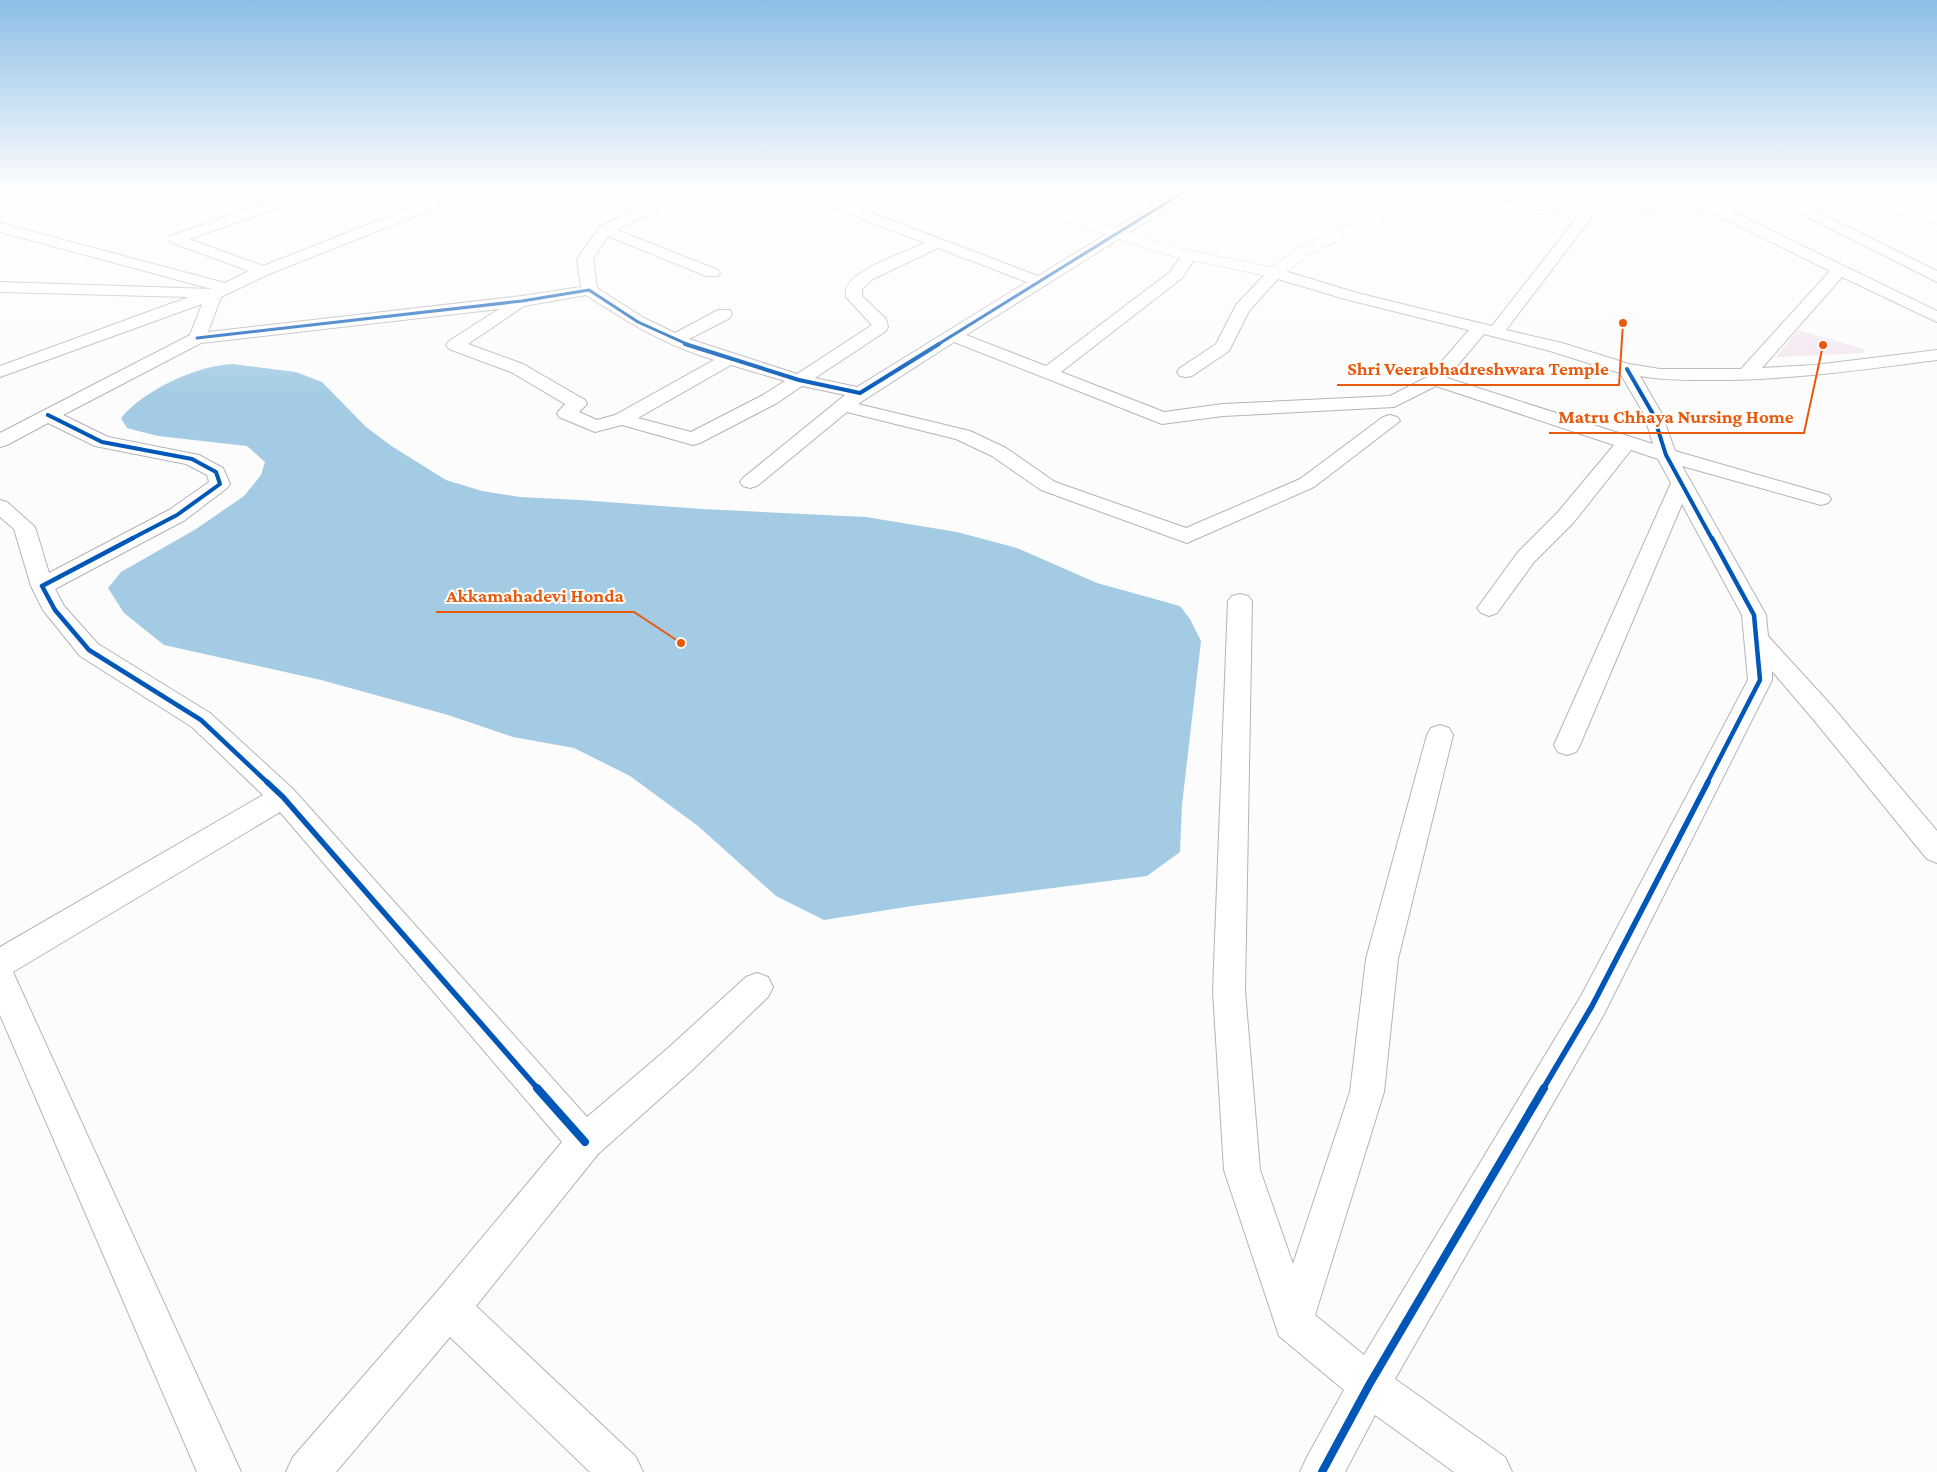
<svg xmlns="http://www.w3.org/2000/svg" width="1937" height="1472" viewBox="0 0 1937 1472" font-family="'Crimson Pro',serif">
<rect width="100%" height="100%" fill="#fcfcfd"/>
<path fill="#a3cce4" d="M232 364 296 372 322 382 366 427 393 447 446 480 482 491 520 497 580 500 702 509 866 517 957 532 1017 548 1097 583 1180 606 1190 619 1201 641 1182 805 1180 852 1147 876 912 906 824 920 776 896 698 826 630 776 574 748 513 737 448 715 321 680 164 645 124 613 108 588 121 572 196 529 244 496 261 475 265 462 247 446 158 436 127 428 121 418C144 390 196 366 232 364Z"/>
<polygon fill="#f1e7ef" points="1798,330 1864,349 1864,353 1776,357"/>
<g fill="none" stroke-linecap="round" stroke-linejoin="round">
<g stroke="#b4b3b7" stroke-width="2">
<g id="minor">
<polygon points="9,190 28,190 26,193 0,202 0,193"/>
<path d="M304 190H324L322 193 189 239 263 266 456 190H475L473 193 269 274 221 297 208 332 522 296 581 287 577 259 600 227 672 190H689L687 193 617 230 718 270 720 273 718 276H706L608 236 593 259 597 288 644 318 675 333 718 310H730L732 314 730 318 689 339 797 374 872 325 846 297C846 293 845 289 848 285 861 266 903 253 925 243L794 193 792 190H811L1038 276 1178 190H1194L1192 193 966 335 1046 366 1170 272 1184 252H1194L1197 255 1182 278 1061 372 1164 412 1223 404 1390 396 1429 376 1469 330 1345 299 1278 279 1249 311 1229 351 1192 376 1186 377 1180 376 1177 372 1180 368 1216 344 1236 305 1269 270 1275 268 1357 293 1492 326 1586 206H1596L1598 209 1506 330 1562 343 1629 364 1660 369H1741L1830 271 1706 210 1704 207 1706 204H1716L1937 311V322L1842 277 1762 368 1815 365 1937 350V360C1860 370 1783 381 1705 380 1683 380 1662 380 1640 376L1662 414 1675 451 1828 495 1831 499 1828 503 1821 505 1682 466 1766 615 1768 636 1831 705 1937 831V863L1927 859 1813 719 1772 671V680L1603 1016 1395 1379 1505 1457 1512 1472H1454L1375 1415 1345 1472H1300L1307 1457 1344 1390 1279 1336 1224 1170 1213 991 1228 601 1232 596 1240 594 1248 596 1252 601 1245 991 1260 1170 1293 1264 1350 1092 1366 959 1427 735 1431 728 1440 725 1449 728 1453 735 1398 959 1384 1092 1315 1315 1364 1355 1581 996 1748 680 1742 615 1682 504 1580 745 1576 752 1567 755 1558 752 1554 745 1671 483 1658 459 1631 450 1574 522 1534 562 1497 613 1489 616 1481 613 1477 608 1481 603 1518 552 1558 512 1614 445 1436 386 1394 407 1223 416 1162 424 954 342 858 404 970 431 1006 448 1055 482 1186 528 1300 479 1383 417 1390 415 1397 417 1400 421 1314 487 1187 543 1041 490 992 456 956 439 847 412 757 486 750 488 743 486 740 482 743 478 845 395 802 386 777 403 700 443 693 445 622 425 595 432 559 417 557 413 565 404 511 372 449 349 446 345 449 341 499 309 201 343 63 415 108 437 199 455 223 468 230 484 227 488 185 520 55 589 64 606 98 644 210 713 293 789 587 1117 667 1049 746 977 757 973 768 977 773 987 768 997 691 1071 598 1154 476 1306 636 1457 643 1472H590L450 1337 336 1472H286L293 1457 435 1294 562 1142 280 812 13 972 241 1472H197L0 1015V947L263 795 192 727 80 656 43 610 31 586 14 529 0 517V500L7 502 35 527 49 573 169 510 209 482 207 475 186 464 95 446 48 423 7 445 0 447V433L190 335 202 304 0 377V366L189 297 0 292V282L212 289 0 232V223L225 283 249 271 170 242 168 239 170 236ZM938 248 1027 282 857 387 815 378 886 331 888 327 886 319 862 296V289L873 279ZM586 295C629 323 665 345 714 360L615 415 597 420 579 412 587 404 585 400 523 364 468 344 524 306ZM1484 334 1550 351 1620 373 1644 414 1653 444 1447 378ZM731 365 785 381 763 395 691 432 638 418Z"/>
<polygon points="1479,190 1502,190 1559,204 1561,207 1559,210 1554,211 1481,193"/>
<polygon points="1797,202 1937,271 1937,282 1792,209 1790,206 1792,203"/>
</g>
</g>
<g stroke="#b4b3b7" stroke-width="1">
<polygon id="major" points="978,190 999,190 1178,248 1272,267 1297,248 1352,224 1410,204 1433,201 1519,201 1591,205 1873,201 1937,214 1937,224 1873,209 1591,213 1519,209 1433,209 1417,211 1362,230 1309,254 1281,276 1275,278 1168,255 980,193"/>
</g>
<use href="#minor" fill="#fff" fill-rule="evenodd"/>
<use href="#major" fill="#fff" fill-rule="evenodd"/>
<g stroke="#fff" stroke-width="5">
<g id="cycleway-far4">
<polyline points="197,338 522,301 589,290 638,322 689,345"/>
<polyline points="937,345 1187,190"/>
</g>
</g>
<g stroke="#fff" stroke-width="6">
<g id="cycleway-far3">
<polyline points="685,344 799,380 860,393 939,344"/>
<polyline points="1627,369 1653,414 1666,455 1712,539"/>
<polyline points="48,415 102,442 192,459 216,472 220,484 177,515 131,539"/>
</g>
</g>
<g stroke="#fff" stroke-width="8">
<g id="cycleway-far2">
<polyline points="133,538 42,586 55,610 89,650 201,720 268,783"/>
<polyline points="1707,783 1760,680 1754,615 1712,538"/>
</g>
</g>
<g stroke="#fff" stroke-width="9">
<g id="cycleway-far1">
<polyline points="267,782 283,797 538,1089"/>
<polyline points="1543,1089 1592,1006 1708,782"/>
</g>
</g>
<g stroke="#fff" stroke-width="11">
<g id="cycleway">
<polyline points="537,1088 585,1142"/>
<polyline points="1322,1472 1369,1385 1544,1088"/>
</g>
</g>
<use href="#cycleway-far4" stroke="#0057b8" stroke-width="3"/>
<use href="#cycleway-far3" stroke="#0057b8" stroke-width="4"/>
<use href="#cycleway-far2" stroke="#0057b8" stroke-width="4.5"/>
<use href="#cycleway-far1" stroke="#0057b8" stroke-width="5.5"/>
<use href="#cycleway" stroke="#0057b8" stroke-width="8"/>
</g>
<linearGradient id="sky" x2="0" y2="1"><stop stop-color="#8cbee6"/><stop offset="0.48" stop-color="#fefefe"/><stop offset="1" stop-color="#fefefe" stop-opacity="0"/></linearGradient>
<rect width="1937" height="396" fill="url(#sky)"/>
<path fill="none" stroke="#e8590c" stroke-width="2" d="M1623 323L1619 385H1337M1823 345L1804 433H1549M681 643L634 612H436"/>
<g fill="#e8590c" stroke="#fff" stroke-width="2">
<circle cx="1623" cy="323" r="5"/>
<circle cx="1823" cy="345" r="5"/>
<circle cx="681" cy="643" r="5"/>
</g>
<g font-size="19" text-anchor="middle" font-weight="bold" fill="#e8590c" stroke="#fff" stroke-width="4" stroke-linejoin="round" paint-order="stroke">
<text x="1478" y="375">Shri Veerabhadreshwara Temple</text>
<text x="1676" y="423">Matru Chhaya Nursing Home</text>
<text x="535" y="602">Akkamahadevi Honda</text>
</g>
</svg>
